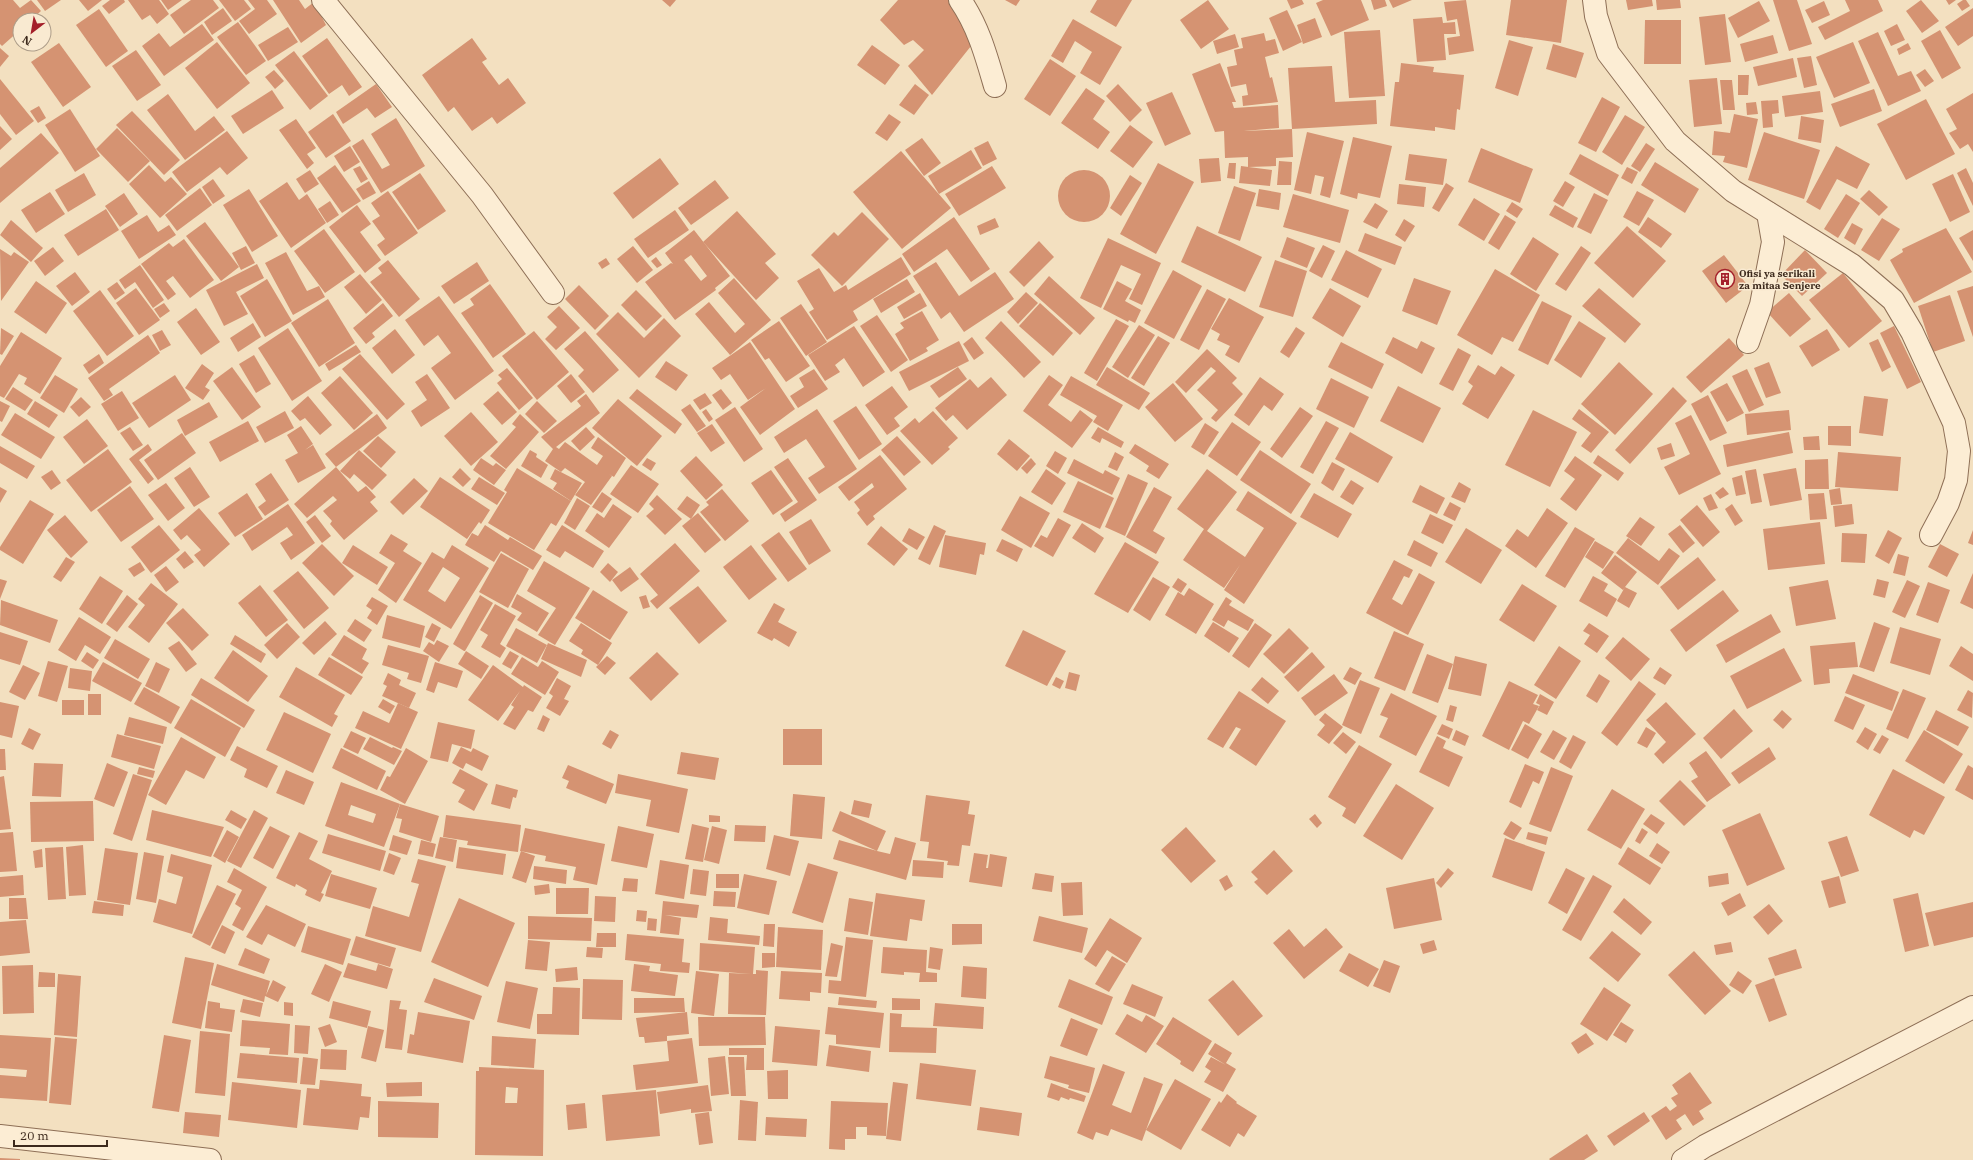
<svg xmlns="http://www.w3.org/2000/svg" width="1973" height="1160" viewBox="0 0 1973 1160" font-family="'IBM Plex Serif',serif">
<rect width="100%" height="100%" fill="#f3e0c0"/>
<g fill="#d59372" fill-rule="evenodd">
<polygon points="0,0 13,0 20,8 31,0 41,11 31,20 20,20 20,30 2,46 0,44"/>
<polygon points="37,0 61,0 45,11"/>
<polygon points="79,0 102,0 88,11"/>
<polygon points="110,0 124,0 125,2 109,14 102,6"/>
<polygon points="128,0 159,0 169,14 157,24 150,15 142,20"/>
<polygon points="161,0 182,0 168,10"/>
<polygon points="191,0 213,0 219,8 184,34 170,15"/>
<polygon points="219,0 244,0 251,9 235,21"/>
<polygon points="248,0 267,0 277,14 249,34 239,21 255,9"/>
<polygon points="273,0 299,0 305,9 314,2 326,25 301,43"/>
<polygon points="662,0 676,0 670,7"/>
<polygon points="898,0 951,0 971,46 932,95 908,66 924,50 913,40 904,45 880,20"/>
<polygon points="1005,0 1020,0 1016,6"/>
<polygon points="1097,0 1132,0 1116,27 1090,12"/>
<polygon points="1208,0 1229,29 1201,49 1180,20"/>
<polygon points="1287,0 1302,0 1304,4 1291,9"/>
<polygon points="1323,0 1361,0 1369,20 1331,36 1316,3"/>
<polygon points="1371,0 1385,0 1387,6 1374,10"/>
<polygon points="1389,0 1412,0 1393,8"/>
<polygon points="1466,0 1474,51 1449,55 1447,38 1460,36 1457,19 1447,21 1444,2"/>
<polygon points="1511,0 1567,0 1561,43 1506,35"/>
<polygon points="1626,0 1652,0 1653,6 1628,10"/>
<polygon points="1656,0 1680,0 1681,8 1657,10"/>
<polygon points="1773,0 1797,0 1812,44 1789,51"/>
<polygon points="1845,0 1878,0 1883,11 1825,40 1818,27 1850,11"/>
<polygon points="1921,0 1939,21 1922,33 1906,11"/>
<polygon points="1946,0 1956,0 1949,5"/>
<polygon points="1963,0 1966,0 1970,6 1962,11 1957,4"/>
<polygon points="1759,1 1770,21 1738,38 1728,18"/>
<polygon points="1824,1 1830,15 1812,23 1805,10"/>
<polygon points="223,8 232,21 212,35 204,22"/>
<polygon points="1973,8 1973,36 1958,46 1945,27"/>
<polygon points="99,9 128,51 106,67 76,25"/>
<polygon points="1287,10 1302,42 1283,51 1269,18"/>
<polygon points="1725,14 1731,62 1705,65 1699,17"/>
<polygon points="1442,17 1443,23 1455,22 1456,34 1444,34 1446,60 1417,62 1413,19"/>
<polygon points="1315,18 1322,37 1303,44 1297,25"/>
<polygon points="1073,19 1122,47 1100,85 1080,73 1092,52 1075,41 1063,63 1051,56"/>
<polygon points="1645,20 1681,20 1681,64 1644,64"/>
<polygon points="238,22 266,61 246,75 217,37"/>
<polygon points="202,24 214,40 164,76 142,46 159,33 170,47"/>
<polygon points="1897,24 1905,40 1891,46 1884,31"/>
<polygon points="288,27 298,42 268,61 258,45"/>
<polygon points="1380,30 1385,96 1349,98 1344,32"/>
<polygon points="1940,30 1961,68 1942,79 1921,41"/>
<polygon points="1878,32 1898,76 1911,71 1921,91 1888,106 1858,41"/>
<polygon points="1264,33 1266,41 1275,39 1279,53 1265,57 1270,78 1272,77 1278,102 1243,106 1242,96 1248,95 1246,84 1231,87 1227,67 1237,65 1234,50 1243,48 1241,38"/>
<polygon points="1235,34 1239,47 1217,54 1213,41"/>
<polygon points="1773,35 1778,53 1745,62 1740,44"/>
<polygon points="327,38 362,87 349,96 342,85 329,94 302,56"/>
<polygon points="472,38 487,59 482,62 499,85 508,78 526,103 497,124 492,117 472,131 454,107 448,112 422,75"/>
<polygon points="1509,40 1533,47 1518,96 1495,88"/>
<polygon points="217,42 250,83 217,109 185,68"/>
<polygon points="1853,42 1870,83 1834,98 1816,57"/>
<polygon points="59,43 91,87 63,107 31,62"/>
<polygon points="1908,43 1911,49 1899,55 1897,49"/>
<polygon points="1553,44 1584,53 1576,78 1546,69"/>
<polygon points="872,45 900,65 885,85 857,65"/>
<polygon points="0,48 9,56 0,67"/>
<polygon points="136,50 161,85 137,101 112,66"/>
<polygon points="294,51 328,96 310,110 275,65"/>
<polygon points="1811,56 1817,85 1804,88 1797,58"/>
<polygon points="1793,58 1797,77 1758,86 1753,67"/>
<polygon points="1050,59 1076,76 1050,116 1024,99"/>
<polygon points="1220,63 1236,102 1232,102 1234,108 1278,105 1279,128 1244,131 1292,129 1293,157 1276,158 1276,166 1248,167 1248,157 1225,158 1224,131 1215,132 1192,74"/>
<polygon points="1401,63 1434,67 1433,72 1464,75 1460,110 1457,109 1455,130 1435,127 1435,131 1390,126 1395,82 1399,82"/>
<polygon points="1332,66 1335,102 1376,100 1377,124 1292,129 1288,68"/>
<polygon points="1925,69 1934,81 1925,87 1916,75"/>
<polygon points="274,70 284,81 275,89 265,77"/>
<polygon points="1738,75 1749,75 1748,95 1738,95"/>
<polygon points="1717,78 1722,124 1694,127 1689,80"/>
<polygon points="0,79 34,121 16,135 0,114"/>
<polygon points="1720,80 1732,80 1735,110 1723,110"/>
<polygon points="376,84 392,107 375,118 367,108 343,124 336,112"/>
<polygon points="915,84 929,95 914,115 899,105"/>
<polygon points="1118,84 1142,110 1130,122 1106,96"/>
<polygon points="1086,88 1105,101 1093,119 1110,132 1098,149 1061,123"/>
<polygon points="1874,89 1882,111 1840,127 1831,104"/>
<polygon points="272,90 284,108 243,134 231,116"/>
<polygon points="1820,91 1823,112 1785,117 1782,96"/>
<polygon points="1172,92 1191,134 1165,146 1146,103"/>
<polygon points="1973,93 1973,152 1968,144 1960,149 1949,133 1957,129 1946,109"/>
<polygon points="168,94 195,131 214,116 225,130 185,160 147,110"/>
<polygon points="1602,97 1620,107 1596,152 1578,143"/>
<polygon points="1926,99 1955,154 1906,180 1877,124"/>
<polygon points="1778,100 1779,113 1772,114 1773,127 1763,128 1761,101"/>
<polygon points="1756,102 1758,114 1747,115 1746,103"/>
<polygon points="39,106 46,118 38,123 30,111"/>
<polygon points="70,109 100,156 75,172 45,125"/>
<polygon points="132,111 180,160 164,175 116,125"/>
<polygon points="333,114 351,141 326,158 308,132"/>
<polygon points="889,114 901,122 887,141 875,133"/>
<polygon points="1734,114 1758,119 1747,168 1723,162 1725,156 1712,155 1714,131 1730,133"/>
<polygon points="1625,115 1645,127 1622,165 1602,152"/>
<polygon points="1801,116 1824,120 1821,143 1798,139"/>
<polygon points="396,118 425,166 381,193 352,146 363,139 382,169 390,165 371,134"/>
<polygon points="296,119 316,148 307,154 314,163 307,169 279,130"/>
<polygon points="1130,125 1153,142 1133,168 1110,151"/>
<polygon points="0,126 12,139 0,150"/>
<polygon points="117,128 150,161 128,182 96,149"/>
<polygon points="227,131 248,158 227,175 220,167 187,192 172,172"/>
<polygon points="1307,132 1344,141 1330,198 1320,195 1324,177 1315,175 1311,194 1294,190"/>
<polygon points="1764,132 1820,150 1804,199 1748,180"/>
<polygon points="41,133 59,153 0,203 0,168"/>
<polygon points="1353,137 1392,146 1380,198 1358,193 1357,199 1340,194"/>
<polygon points="922,138 941,163 924,176 905,150"/>
<polygon points="988,141 997,159 983,166 974,148"/>
<polygon points="1646,143 1655,149 1640,172 1631,166"/>
<polygon points="350,146 360,162 344,172 334,156"/>
<polygon points="1836,146 1870,164 1857,189 1837,179 1820,210 1806,202"/>
<polygon points="1481,148 1533,169 1520,203 1468,182"/>
<polygon points="971,150 982,168 939,194 928,176"/>
<polygon points="901,151 951,208 902,249 853,192"/>
<polygon points="1409,154 1447,159 1443,185 1405,180"/>
<polygon points="1580,154 1619,175 1608,196 1569,174"/>
<polygon points="660,158 679,184 633,219 613,193"/>
<polygon points="1219,158 1221,181 1201,183 1199,159"/>
<polygon points="1279,161 1292,162 1291,185 1277,185"/>
<polygon points="1655,162 1699,189 1685,213 1641,185"/>
<polygon points="1158,163 1194,182 1156,254 1120,234"/>
<polygon points="1229,163 1236,163 1235,179 1227,178"/>
<polygon points="149,165 165,182 171,177 187,194 160,218 129,184"/>
<polygon points="335,165 361,201 342,213 317,178"/>
<polygon points="360,166 368,179 361,183 353,169"/>
<polygon points="992,166 1006,188 959,216 945,194"/>
<polygon points="1241,166 1272,170 1270,186 1239,183"/>
<polygon points="1627,167 1638,172 1632,184 1621,178"/>
<polygon points="1966,168 1973,183 1973,206 1957,173"/>
<circle cx="1084" cy="196" r="26"/>
<polygon points="310,170 319,184 305,193 296,179"/>
<polygon points="84,173 96,195 68,212 55,190"/>
<polygon points="420,173 446,211 418,230 392,192"/>
<polygon points="1953,174 1970,212 1950,222 1932,184"/>
<polygon points="1130,175 1142,183 1121,216 1110,208"/>
<polygon points="213,179 225,196 213,204 202,187"/>
<polygon points="715,180 729,198 691,225 678,208"/>
<polygon points="369,181 376,193 363,200 356,189"/>
<polygon points="1565,181 1575,187 1563,207 1553,201"/>
<polygon points="287,182 299,200 307,194 326,223 291,248 259,201"/>
<polygon points="1446,183 1454,188 1439,212 1432,208"/>
<polygon points="1399,184 1426,187 1424,207 1397,204"/>
<polygon points="1234,186 1256,193 1240,241 1218,233"/>
<polygon points="200,188 212,205 177,231 165,215"/>
<polygon points="249,189 278,236 252,252 223,205"/>
<polygon points="1259,189 1281,193 1279,210 1256,206"/>
<polygon points="1869,190 1888,207 1879,216 1860,199"/>
<polygon points="388,191 418,233 385,256 377,245 385,239 372,221 380,216 371,203"/>
<polygon points="1637,191 1654,200 1639,226 1623,217"/>
<polygon points="50,192 65,214 36,233 21,210"/>
<polygon points="124,193 138,214 120,227 105,206"/>
<polygon points="1594,193 1608,200 1591,234 1577,227"/>
<polygon points="1293,194 1349,210 1340,243 1283,227"/>
<polygon points="1846,194 1860,203 1838,238 1824,229"/>
<polygon points="1474,198 1500,214 1484,241 1458,225"/>
<polygon points="330,201 339,215 327,223 318,209"/>
<polygon points="1512,202 1523,209 1517,218 1506,211"/>
<polygon points="1375,203 1388,211 1377,229 1363,222"/>
<polygon points="357,205 371,224 360,232 381,260 365,273 329,227"/>
<polygon points="1555,205 1578,218 1573,228 1549,215"/>
<polygon points="106,209 119,230 78,256 64,235"/>
<polygon points="675,210 689,230 648,258 634,239"/>
<polygon points="737,211 776,254 765,263 779,278 756,300 703,242"/>
<polygon points="862,212 889,239 842,286 811,255 834,232 838,236"/>
<polygon points="147,215 158,232 169,225 176,235 139,259 121,231"/>
<polygon points="1505,215 1516,222 1499,250 1488,243"/>
<polygon points="954,217 990,269 971,282 947,249 914,272 902,254"/>
<polygon points="1648,217 1672,234 1661,248 1638,232"/>
<polygon points="995,218 999,227 980,235 977,226"/>
<polygon points="1882,218 1900,229 1879,261 1861,250"/>
<polygon points="1404,219 1415,226 1405,242 1395,235"/>
<polygon points="11,220 43,248 31,262 0,235"/>
<polygon points="205,222 239,267 221,281 186,236"/>
<polygon points="1852,223 1863,229 1855,245 1844,238"/>
<polygon points="1197,226 1262,257 1245,292 1181,262"/>
<polygon points="1627,226 1666,261 1633,298 1594,263"/>
<polygon points="1946,228 1972,272 1914,303 1890,260 1903,252 1902,249"/>
<polygon points="324,229 355,272 325,293 294,251"/>
<path d="M694 230 730 276 715 288 716 290 675 320 645 282 671 263 673 264 665 253ZM691 255 707 276 701 281 684 260Z"/>
<polygon points="1973,230 1973,261 1959,238"/>
<polygon points="1365,233 1402,247 1395,265 1358,251"/>
<polygon points="1287,237 1315,248 1307,268 1280,257"/>
<polygon points="1533,237 1559,254 1536,291 1510,274"/>
<polygon points="1108,238 1161,263 1142,305 1129,299 1141,274 1121,265 1101,308 1080,298"/>
<polygon points="184,239 214,280 190,298 173,276 166,281 176,294 168,300 141,264 169,243 173,247"/>
<polygon points="1039,241 1054,257 1024,287 1009,272"/>
<polygon points="1323,245 1335,251 1322,278 1309,271"/>
<polygon points="246,246 255,263 241,270 232,253"/>
<polygon points="633,246 653,270 637,283 617,259"/>
<polygon points="1581,246 1591,253 1566,291 1555,284"/>
<polygon points="53,247 64,261 45,276 34,261"/>
<polygon points="0,249 11,256 14,252 29,262 1,301"/>
<polygon points="1346,250 1382,269 1368,298 1331,280"/>
<polygon points="1805,250 1827,273 1802,296 1781,275"/>
<polygon points="286,252 307,291 319,286 325,297 293,315 265,263"/>
<polygon points="1724,255 1748,286 1726,303 1702,271"/>
<polygon points="656,257 662,265 657,268 651,261"/>
<polygon points="901,257 911,274 853,311 858,320 827,340 809,312 814,309 797,281 819,268 834,292 846,285 848,290"/>
<polygon points="606,258 610,264 602,269 598,263"/>
<polygon points="388,260 420,299 399,317 370,282 382,273 378,268"/>
<polygon points="1275,260 1307,271 1293,317 1259,307"/>
<polygon points="477,262 489,281 454,304 441,286"/>
<polygon points="936,262 959,296 995,272 1014,299 964,332 950,312 941,319 913,276"/>
<polygon points="257,264 264,278 236,292 248,314 224,326 206,290"/>
<polygon points="140,265 164,300 153,308 135,282 125,289 119,280"/>
<polygon points="1495,269 1540,295 1513,342 1502,337 1492,355 1457,335"/>
<polygon points="1173,270 1202,286 1174,339 1144,323"/>
<polygon points="75,272 90,292 72,306 56,286"/>
<polygon points="1843,273 1882,321 1849,348 1809,300"/>
<polygon points="360,274 382,300 366,314 344,287"/>
<polygon points="1049,276 1095,318 1080,335 1034,294"/>
<polygon points="734,278 771,320 730,355 695,314 709,302 735,333 745,324 718,293"/>
<polygon points="1414,278 1451,291 1437,325 1402,311"/>
<polygon points="267,279 292,321 265,337 240,296"/>
<polygon points="907,279 915,292 881,313 873,299"/>
<polygon points="36,281 67,303 46,334 14,312"/>
<polygon points="1117,281 1132,289 1125,301 1141,310 1135,323 1129,320 1128,322 1103,309"/>
<polygon points="117,282 125,293 115,300 107,289"/>
<polygon points="490,284 526,334 493,358 461,313 474,305 470,299"/>
<polygon points="579,285 609,316 595,330 565,299"/>
<polygon points="1973,286 1973,337 1957,291"/>
<polygon points="136,288 160,320 139,335 116,303"/>
<polygon points="1330,288 1361,306 1343,337 1312,318"/>
<polygon points="1599,288 1641,324 1625,343 1582,306"/>
<polygon points="1207,289 1226,299 1199,350 1180,340"/>
<polygon points="100,290 134,336 107,356 73,311"/>
<polygon points="636,290 662,316 646,331 621,305"/>
<polygon points="1026,292 1038,303 1018,324 1007,312"/>
<polygon points="920,293 927,306 904,319 897,307"/>
<polygon points="1789,293 1811,319 1790,337 1767,312"/>
<polygon points="1950,295 1965,341 1933,352 1918,306"/>
<polygon points="439,296 494,371 455,400 431,368 451,353 438,335 424,346 405,320"/>
<polygon points="1229,298 1264,317 1239,363 1225,355 1230,346 1217,340 1220,334 1211,329"/>
<polygon points="328,299 355,343 319,367 291,323"/>
<polygon points="1542,301 1572,316 1548,365 1518,350"/>
<polygon points="164,303 170,311 160,318 154,309"/>
<polygon points="383,303 393,316 372,333 375,337 366,344 353,328"/>
<polygon points="1040,303 1073,333 1053,356 1019,326"/>
<polygon points="801,304 827,342 806,356 780,318"/>
<polygon points="559,306 580,328 556,350 545,339 557,327 547,317"/>
<polygon points="196,308 220,342 201,355 177,322"/>
<polygon points="922,311 939,340 926,348 928,351 910,361 895,334 904,328 900,323"/>
<polygon points="618,312 644,338 664,318 681,336 639,378 596,334"/>
<polygon points="877,315 908,360 891,372 860,326"/>
<polygon points="1116,319 1129,326 1097,381 1084,373"/>
<polygon points="779,321 810,366 786,382 769,358 765,360 751,340"/>
<polygon points="1001,321 1041,362 1024,378 985,338"/>
<polygon points="1579,321 1606,338 1581,378 1554,360"/>
<polygon points="253,323 261,337 238,352 230,338"/>
<polygon points="1139,325 1155,335 1128,378 1112,367"/>
<polygon points="854,326 885,372 863,387 844,358 835,365 840,372 825,381 808,355"/>
<polygon points="1894,326 1921,382 1907,389 1880,333"/>
<polygon points="1296,327 1305,333 1289,358 1280,352"/>
<polygon points="1,328 14,336 2,355 0,354"/>
<polygon points="288,328 322,381 292,401 258,348"/>
<polygon points="395,329 415,355 392,374 372,348"/>
<polygon points="1827,329 1840,350 1812,367 1799,346"/>
<polygon points="162,330 171,345 160,351 152,335"/>
<polygon points="534,331 569,372 537,400 502,356"/>
<polygon points="585,331 619,370 593,393 578,376 584,370 564,349"/>
<polygon points="21,332 62,358 40,394 24,384 27,378 19,374 4,398 0,396 0,366"/>
<polygon points="148,335 160,353 109,389 113,395 104,401 88,378"/>
<polygon points="1158,336 1170,343 1144,386 1131,378"/>
<polygon points="972,337 984,353 974,360 963,344"/>
<polygon points="1393,337 1417,349 1421,341 1435,348 1422,374 1385,353"/>
<polygon points="1729,338 1744,355 1701,393 1686,377"/>
<polygon points="1878,339 1891,367 1882,372 1869,343"/>
<polygon points="959,341 969,361 909,391 899,372"/>
<polygon points="750,342 795,409 760,435 740,407 766,388 748,400 730,374 721,380 712,368"/>
<polygon points="1341,342 1384,364 1372,389 1328,367"/>
<polygon points="356,345 361,352 329,371 325,364"/>
<polygon points="1458,348 1471,355 1453,391 1439,384"/>
<polygon points="1207,349 1237,378 1232,383 1243,394 1216,422 1211,418 1218,410 1197,390 1216,371 1211,367 1186,393 1175,382"/>
<polygon points="99,354 104,363 89,374 83,365"/>
<polygon points="360,354 405,404 387,420 342,369"/>
<polygon points="254,355 271,384 256,393 239,364"/>
<polygon points="666,361 688,375 676,391 655,377"/>
<polygon points="1619,362 1653,394 1615,435 1581,404"/>
<polygon points="1769,362 1781,393 1766,398 1754,368"/>
<polygon points="202,364 214,373 205,387 210,390 203,400 185,388"/>
<polygon points="1478,365 1495,375 1501,366 1515,375 1488,419 1462,404 1473,386 1468,382"/>
<polygon points="232,367 261,407 242,420 213,381"/>
<polygon points="958,367 967,379 939,398 930,386"/>
<polygon points="1107,367 1150,393 1139,410 1096,385"/>
<polygon points="507,368 533,398 519,410 497,383 502,379 498,375"/>
<polygon points="814,369 828,389 798,408 790,396 804,387 799,378"/>
<polygon points="1747,369 1764,405 1749,412 1732,376"/>
<polygon points="427,374 450,408 421,427 411,411 427,400 415,382"/>
<polygon points="571,374 585,392 571,403 557,386"/>
<polygon points="55,375 78,389 64,413 40,398"/>
<polygon points="175,375 191,400 149,428 132,403"/>
<polygon points="1049,375 1063,385 1048,405 1071,422 1080,410 1093,420 1072,448 1023,411"/>
<polygon points="340,376 373,413 354,430 321,393"/>
<polygon points="1071,376 1123,405 1108,431 1093,422 1097,416 1060,395"/>
<polygon points="991,377 1007,395 967,430 953,415 946,421 935,408 970,379 978,388"/>
<polygon points="1260,377 1284,394 1272,411 1264,405 1249,426 1234,415"/>
<polygon points="1331,378 1369,397 1354,428 1316,409"/>
<polygon points="1173,383 1203,419 1175,442 1145,407"/>
<polygon points="1727,383 1744,413 1727,422 1710,392"/>
<polygon points="892,386 908,407 894,418 900,426 887,435 865,405"/>
<polygon points="1398,386 1441,408 1423,443 1380,421"/>
<polygon points="13,387 33,400 25,411 5,399"/>
<polygon points="1673,387 1687,401 1630,464 1615,450"/>
<polygon points="637,389 682,424 675,434 629,398"/>
<polygon points="721,389 732,403 723,410 712,395"/>
<polygon points="122,391 139,418 118,431 101,404"/>
<polygon points="498,391 517,412 502,425 483,404"/>
<polygon points="705,393 712,403 700,410 693,400"/>
<polygon points="586,394 600,413 556,447 559,449 565,442 597,465 603,456 591,448 598,437 626,458 614,477 609,474 612,476 591,505 575,495 585,482 565,468 561,472 545,461 553,449 541,437 581,406 577,401"/>
<polygon points="1708,395 1727,433 1710,441 1691,404"/>
<polygon points="308,396 332,425 320,435 305,418 300,421 291,411"/>
<polygon points="1864,396 1888,399 1883,436 1859,433"/>
<polygon points="81,397 91,407 79,417 70,407"/>
<polygon points="618,399 662,436 637,466 592,428"/>
<polygon points="0,401 10,406 2,422 0,421"/>
<polygon points="35,401 58,415 49,428 27,414"/>
<polygon points="537,401 557,421 544,433 525,414"/>
<polygon points="209,402 218,417 185,436 177,420"/>
<polygon points="690,404 706,426 697,432 681,410"/>
<polygon points="856,406 882,444 859,460 833,421"/>
<polygon points="735,407 763,449 744,462 715,420"/>
<polygon points="1300,407 1313,416 1282,458 1270,449"/>
<polygon points="706,409 713,419 709,422 702,412"/>
<polygon points="817,409 857,469 819,494 808,478 825,467 806,439 784,453 774,437"/>
<polygon points="1579,409 1609,432 1591,453 1581,446 1591,433 1572,419"/>
<polygon points="1533,410 1577,432 1550,487 1505,465"/>
<polygon points="1789,410 1791,430 1747,435 1745,414"/>
<polygon points="285,411 294,428 265,443 256,427"/>
<polygon points="933,411 958,438 948,447 950,449 932,465 900,431 915,418 919,423"/>
<polygon points="471,412 498,442 471,466 444,436"/>
<polygon points="15,413 55,437 41,459 1,435"/>
<polygon points="377,414 387,428 336,467 325,454"/>
<polygon points="520,414 539,432 506,469 490,456 516,427 512,424"/>
<polygon points="1691,415 1721,474 1679,495 1664,467 1690,454 1675,423"/>
<polygon points="87,419 108,446 84,464 63,437"/>
<polygon points="248,421 259,441 220,462 209,442"/>
<polygon points="1326,421 1339,428 1313,474 1300,467"/>
<polygon points="1232,422 1261,442 1237,476 1208,456"/>
<polygon points="1205,423 1219,432 1204,455 1191,447"/>
<polygon points="712,424 725,443 711,452 697,433"/>
<polygon points="301,426 313,444 305,450 313,445 326,468 298,483 285,460 298,453 287,435"/>
<polygon points="1828,426 1851,426 1851,446 1828,445"/>
<polygon points="130,427 143,445 133,451 120,433"/>
<polygon points="586,427 595,437 580,451 571,441"/>
<polygon points="1098,427 1124,442 1121,448 1102,438 1100,443 1091,438"/>
<polygon points="1350,432 1393,457 1378,483 1335,459"/>
<polygon points="1789,432 1793,453 1727,467 1723,445"/>
<polygon points="182,433 196,453 158,480 144,460"/>
<polygon points="378,436 396,452 381,468 363,451"/>
<polygon points="897,436 921,462 904,476 881,450"/>
<polygon points="1819,436 1820,450 1804,450 1803,437"/>
<polygon points="1009,439 1030,456 1017,471 997,454"/>
<polygon points="1671,443 1675,456 1661,460 1657,448"/>
<polygon points="148,444 152,450 139,460 154,479 148,484 129,459"/>
<polygon points="1135,444 1169,464 1159,479 1146,471 1149,466 1129,453"/>
<polygon points="0,446 35,466 27,479 0,463"/>
<polygon points="108,449 132,482 91,512 66,480"/>
<polygon points="359,450 387,475 372,490 354,474 350,479 340,471"/>
<polygon points="530,450 537,454 536,457 548,465 541,478 521,466"/>
<polygon points="1260,450 1311,484 1291,514 1240,480"/>
<polygon points="1055,451 1067,458 1058,474 1046,466"/>
<polygon points="1115,452 1124,457 1117,471 1108,467"/>
<polygon points="1838,452 1901,457 1898,491 1835,487"/>
<polygon points="880,455 907,489 873,516 875,519 867,526 857,513 860,510 854,502 874,487 872,483 849,501 838,487"/>
<polygon points="1598,455 1624,473 1618,481 1593,463"/>
<polygon points="696,456 723,485 706,500 680,471"/>
<polygon points="1575,456 1602,475 1576,511 1560,499 1575,479 1564,471"/>
<polygon points="481,458 493,466 496,463 506,470 494,485 473,470"/>
<polygon points="647,458 656,463 651,471 642,465"/>
<polygon points="788,458 817,500 785,522 780,514 798,502 774,467"/>
<polygon points="1031,458 1036,464 1027,474 1021,468"/>
<polygon points="1074,459 1103,474 1105,470 1120,478 1112,495 1067,473"/>
<polygon points="1828,459 1829,489 1805,489 1805,460"/>
<polygon points="1332,462 1345,469 1333,491 1321,483"/>
<polygon points="631,465 659,484 638,513 610,494"/>
<polygon points="190,467 210,497 194,507 174,478"/>
<polygon points="336,467 358,492 366,486 376,497 370,502 378,511 344,540 330,524 332,521 323,511 337,500 333,496 307,518 294,504"/>
<polygon points="460,468 471,479 463,487 452,477"/>
<polygon points="517,468 571,501 556,526 551,523 534,550 488,523 507,492 504,490"/>
<polygon points="1796,468 1802,500 1770,506 1763,474"/>
<polygon points="555,469 582,483 571,501 553,489 557,483 550,479"/>
<polygon points="1046,469 1066,483 1052,505 1031,492"/>
<polygon points="1207,469 1237,492 1207,531 1245,557 1264,528 1236,510 1248,491 1297,523 1244,604 1224,590 1240,565 1224,588 1183,560 1204,529 1177,509"/>
<polygon points="1756,469 1762,502 1751,504 1745,471"/>
<polygon points="52,470 61,483 51,490 41,477"/>
<polygon points="771,470 793,501 773,515 751,483"/>
<polygon points="271,473 289,500 265,516 258,507 266,501 255,484"/>
<polygon points="1128,474 1148,483 1125,536 1105,527"/>
<polygon points="1742,475 1746,494 1736,496 1732,478"/>
<polygon points="440,477 490,510 481,524 479,522 467,539 420,507"/>
<polygon points="479,477 505,493 497,505 471,489"/>
<polygon points="414,478 428,491 403,515 390,502"/>
<polygon points="1351,480 1364,488 1353,505 1340,497"/>
<polygon points="1078,481 1114,498 1100,529 1063,512"/>
<polygon points="1459,482 1471,489 1465,503 1451,497"/>
<polygon points="166,483 185,508 168,521 148,495"/>
<polygon points="1420,485 1445,498 1437,514 1412,502"/>
<polygon points="130,486 154,519 121,542 97,510"/>
<polygon points="0,487 7,491 0,503"/>
<polygon points="1154,487 1172,497 1153,531 1165,538 1156,554 1126,537"/>
<polygon points="1723,487 1729,494 1720,499 1715,493"/>
<polygon points="1840,488 1842,504 1831,505 1829,490"/>
<polygon points="722,489 749,521 725,541 700,512 709,505 706,502"/>
<polygon points="602,492 612,499 602,513 592,507"/>
<polygon points="247,493 263,519 235,537 218,513"/>
<polygon points="1314,493 1352,514 1338,538 1300,517"/>
<polygon points="1824,493 1827,519 1810,520 1808,494"/>
<polygon points="1711,494 1718,508 1709,511 1703,498"/>
<polygon points="657,495 682,519 665,535 646,516 654,509 649,504"/>
<polygon points="687,496 700,505 691,519 677,509"/>
<polygon points="1020,496 1050,513 1031,548 1001,530"/>
<polygon points="577,498 590,506 575,530 564,523"/>
<polygon points="30,500 54,514 23,564 0,550 0,547"/>
<polygon points="1450,502 1461,508 1455,521 1443,515"/>
<polygon points="288,504 315,543 291,560 280,543 293,535 287,527 252,551 242,535"/>
<polygon points="613,504 632,517 609,548 585,531 597,513 604,518"/>
<polygon points="1732,504 1743,521 1735,526 1725,509"/>
<polygon points="1852,504 1854,524 1835,527 1833,506"/>
<polygon points="1697,505 1720,532 1703,547 1680,520"/>
<polygon points="199,508 230,544 204,567 194,555 201,550 187,535 181,540 173,530"/>
<polygon points="1547,508 1568,523 1536,568 1505,546 1517,529 1528,537"/>
<polygon points="698,513 721,540 705,553 682,526"/>
<polygon points="1430,514 1453,525 1443,544 1421,533"/>
<polygon points="65,515 88,542 71,558 47,530"/>
<polygon points="315,515 331,536 322,543 306,522"/>
<polygon points="1640,517 1655,527 1641,546 1626,536"/>
<polygon points="1058,518 1071,525 1053,557 1034,546 1041,535 1047,538"/>
<polygon points="811,519 831,551 809,565 789,532"/>
<polygon points="1820,522 1825,564 1768,570 1763,529"/>
<polygon points="1082,523 1104,538 1095,553 1072,538"/>
<polygon points="159,525 180,550 151,573 131,547"/>
<polygon points="485,525 508,540 510,537 542,556 533,570 501,551 494,562 465,545 472,533 478,536"/>
<polygon points="562,525 604,551 593,568 565,551 560,558 546,550"/>
<polygon points="934,525 946,531 930,565 918,559"/>
<polygon points="1680,525 1695,543 1683,553 1668,534"/>
<polygon points="881,526 908,549 894,566 867,544"/>
<polygon points="1575,527 1595,539 1565,588 1545,576"/>
<polygon points="909,528 925,537 917,550 902,541"/>
<polygon points="1466,528 1502,550 1481,584 1445,562"/>
<polygon points="1888,530 1902,538 1889,564 1875,556"/>
<polygon points="1973,530 1973,545 1968,543"/>
<polygon points="779,532 807,569 788,582 761,545"/>
<polygon points="1842,533 1867,534 1865,563 1841,562"/>
<polygon points="391,534 408,544 403,551 422,563 396,603 378,590 395,563 379,553"/>
<polygon points="945,535 986,543 984,555 980,554 976,575 939,567"/>
<polygon points="1628,538 1659,561 1669,548 1680,556 1658,585 1616,553"/>
<polygon points="1002,539 1023,549 1017,562 996,551"/>
<polygon points="1414,540 1438,553 1431,567 1407,555"/>
<polygon points="1595,541 1614,552 1603,569 1585,557"/>
<polygon points="1125,542 1159,562 1128,613 1094,594"/>
<polygon points="675,543 700,571 657,609 650,601 658,595 640,574"/>
<polygon points="322,544 354,576 334,596 302,563"/>
<polygon points="1940,544 1959,554 1947,577 1928,567"/>
<polygon points="353,545 388,567 377,585 342,563"/>
<path d="M452 545 489 568 451 629 403 600 432 552 444 559ZM443 567 460 578 445 602 428 591Z"/>
<polygon points="751,545 777,579 749,600 723,567"/>
<polygon points="185,551 194,562 184,569 176,559"/>
<polygon points="501,553 529,569 508,608 479,592"/>
<polygon points="1898,554 1909,557 1905,576 1893,573"/>
<polygon points="1615,555 1637,572 1625,587 1637,593 1629,608 1617,601 1625,587 1623,590 1601,573"/>
<polygon points="66,557 75,562 61,582 53,577"/>
<polygon points="1698,557 1716,580 1678,610 1660,587"/>
<polygon points="1394,560 1413,570 1409,578 1404,576 1392,599 1402,605 1419,573 1435,582 1408,635 1366,613"/>
<polygon points="544,561 590,588 555,645 538,635 556,608 527,591"/>
<polygon points="140,562 145,570 134,577 128,569"/>
<polygon points="608,563 618,572 610,582 600,572"/>
<polygon points="166,566 179,582 166,592 154,575"/>
<polygon points="630,567 639,579 621,592 612,580"/>
<polygon points="298,571 329,608 304,629 273,591"/>
<polygon points="1973,573 1973,609 1960,603"/>
<polygon points="100,576 123,591 102,624 79,609"/>
<polygon points="1593,576 1608,584 1604,591 1617,599 1607,617 1579,601"/>
<polygon points="1153,577 1170,587 1150,621 1133,610"/>
<polygon points="1178,578 1187,584 1181,593 1172,587"/>
<polygon points="0,579 7,581 0,599"/>
<polygon points="1877,579 1889,582 1885,598 1873,595"/>
<polygon points="1828,580 1836,619 1796,626 1789,587"/>
<polygon points="1907,580 1920,586 1905,618 1892,612"/>
<polygon points="1928,582 1950,590 1938,623 1916,615"/>
<polygon points="151,583 178,604 149,643 128,627 145,605 138,599"/>
<polygon points="1522,584 1557,606 1534,642 1499,620"/>
<polygon points="260,585 288,620 266,637 238,603"/>
<polygon points="698,586 727,621 699,644 669,608"/>
<polygon points="1189,588 1214,604 1196,634 1165,615 1178,592 1184,596"/>
<polygon points="593,590 628,612 610,640 575,618"/>
<polygon points="1723,590 1739,611 1686,652 1670,630"/>
<polygon points="517,594 549,613 537,632 517,620 522,613 511,607"/>
<polygon points="127,595 138,604 117,632 106,624"/>
<polygon points="480,595 493,603 465,651 464,651 453,644"/>
<polygon points="646,595 650,607 643,609 639,597"/>
<polygon points="372,597 388,606 377,625 367,618 372,610 366,606"/>
<polygon points="1226,597 1232,601 1229,605 1254,620 1248,631 1228,620 1224,627 1212,620"/>
<polygon points="1,600 58,620 50,643 0,625"/>
<polygon points="774,603 785,609 778,622 797,632 789,647 774,638 772,641 757,633"/>
<polygon points="495,604 516,616 500,644 506,648 500,658 481,647 488,635 480,630"/>
<polygon points="183,608 209,635 192,651 166,623"/>
<polygon points="1771,614 1781,632 1726,663 1716,645"/>
<polygon points="387,615 425,626 420,648 382,638"/>
<polygon points="79,617 111,637 100,654 85,645 76,661 58,650"/>
<polygon points="355,619 372,630 364,642 347,631"/>
<polygon points="325,621 337,634 314,655 302,643"/>
<polygon points="1213,622 1239,638 1229,653 1204,636"/>
<polygon points="1874,622 1890,628 1874,672 1859,667"/>
<polygon points="287,623 300,637 277,659 264,645"/>
<polygon points="432,623 441,628 434,642 425,637"/>
<polygon points="581,623 612,643 598,665 581,654 583,650 569,641"/>
<polygon points="1255,623 1272,635 1249,668 1232,656"/>
<polygon points="1589,623 1609,636 1597,653 1584,644 1590,635 1583,631"/>
<polygon points="1900,627 1941,639 1930,675 1890,663"/>
<polygon points="516,628 547,645 537,663 506,646"/>
<polygon points="1289,628 1309,648 1284,674 1263,654"/>
<polygon points="1023,630 1066,651 1047,686 1005,666"/>
<polygon points="1394,631 1424,644 1405,691 1374,678"/>
<polygon points="0,632 28,641 20,665 0,659"/>
<polygon points="235,635 266,654 261,663 230,644"/>
<polygon points="344,635 367,649 362,659 369,663 362,674 331,655"/>
<polygon points="1623,637 1650,659 1631,681 1605,658"/>
<polygon points="115,639 150,659 138,679 104,658"/>
<polygon points="437,640 449,646 439,662 423,651 429,642 434,645"/>
<polygon points="179,641 197,664 186,672 168,648"/>
<polygon points="1855,642 1858,667 1829,669 1830,683 1814,685 1810,646"/>
<polygon points="548,643 587,660 581,677 541,659"/>
<polygon points="388,645 429,656 421,683 407,679 409,673 382,665"/>
<polygon points="1559,646 1581,661 1556,699 1534,685"/>
<polygon points="1961,646 1973,654 1973,681 1949,666"/>
<polygon points="1784,648 1802,681 1747,709 1730,676"/>
<polygon points="233,650 268,676 248,702 214,678"/>
<polygon points="466,651 489,666 481,679 458,664"/>
<polygon points="510,651 519,656 511,669 502,664"/>
<polygon points="87,652 99,660 93,669 81,661"/>
<polygon points="657,652 679,674 651,701 629,678"/>
<polygon points="1312,652 1325,667 1298,692 1284,677"/>
<polygon points="1427,654 1453,664 1438,703 1412,693"/>
<polygon points="607,656 616,663 605,675 596,667"/>
<polygon points="1455,656 1487,664 1481,696 1448,689"/>
<polygon points="329,657 363,677 351,695 318,675"/>
<polygon points="522,657 538,667 542,661 559,672 545,695 511,674"/>
<polygon points="48,661 68,666 57,702 38,696"/>
<polygon points="103,662 142,683 131,702 92,681"/>
<polygon points="156,662 170,669 159,693 145,686"/>
<polygon points="435,662 463,671 457,688 438,682 434,693 426,690"/>
<polygon points="23,665 40,673 25,700 9,692"/>
<polygon points="493,665 523,687 524,685 542,697 533,712 528,710 515,730 503,724 514,707 511,705 520,691 498,721 468,700"/>
<polygon points="296,667 345,695 334,714 338,716 332,727 279,697"/>
<polygon points="1350,667 1362,673 1355,685 1343,679"/>
<polygon points="1660,667 1672,675 1665,685 1653,678"/>
<polygon points="70,668 92,671 90,691 68,688"/>
<polygon points="1069,672 1080,675 1076,691 1065,688"/>
<polygon points="388,673 401,680 399,685 416,693 409,708 382,696 387,686 383,684"/>
<polygon points="1334,674 1348,693 1315,716 1301,698"/>
<polygon points="1599,674 1610,681 1597,703 1586,696"/>
<polygon points="1853,674 1899,692 1892,711 1845,693"/>
<polygon points="1056,677 1064,681 1060,689 1052,685"/>
<polygon points="1262,677 1279,691 1268,704 1251,690"/>
<polygon points="201,678 255,710 244,728 191,695"/>
<polygon points="557,678 571,686 564,699 569,701 560,716 546,708 553,696 549,693"/>
<polygon points="1360,680 1380,688 1361,734 1342,725"/>
<polygon points="1509,681 1538,695 1533,704 1539,706 1529,724 1523,721 1509,750 1482,736"/>
<polygon points="1639,681 1656,694 1617,746 1601,733"/>
<polygon points="144,687 180,707 171,724 134,704"/>
<polygon points="1903,689 1926,698 1908,739 1886,729"/>
<polygon points="1968,690 1973,693 1972,718 1957,710"/>
<polygon points="1239,691 1286,721 1256,766 1229,748 1241,729 1236,727 1223,748 1207,739"/>
<polygon points="1391,693 1437,716 1416,756 1379,737 1388,718 1380,715"/>
<rect x="88" y="694" width="13" height="21"/>
<polygon points="1540,694 1554,702 1547,715 1537,710 1540,705 1536,703"/>
<polygon points="1845,696 1865,705 1853,730 1834,721"/>
<polygon points="191,699 241,728 225,757 174,728"/>
<polygon points="383,699 395,706 390,714 378,707"/>
<rect x="62" y="700" width="22" height="15"/>
<polygon points="0,702 19,706 12,738 0,735"/>
<polygon points="1666,702 1696,734 1663,764 1654,754 1666,742 1646,720"/>
<polygon points="398,703 418,712 401,749 355,728 363,711 389,723"/>
<polygon points="1450,705 1457,707 1453,722 1446,720"/>
<polygon points="1734,709 1753,731 1721,759 1703,738"/>
<polygon points="1782,710 1792,719 1783,729 1773,720"/>
<polygon points="1936,710 1969,727 1958,746 1926,730"/>
<polygon points="284,712 331,734 313,773 266,750"/>
<polygon points="1325,713 1343,727 1329,744 1317,735 1325,725 1319,720"/>
<polygon points="543,715 550,719 544,732 537,729"/>
<polygon points="129,717 167,727 163,744 124,735"/>
<polygon points="438,722 475,730 471,749 452,744 448,762 430,758"/>
<polygon points="1442,724 1453,729 1449,739 1437,734"/>
<polygon points="1525,724 1542,734 1528,759 1511,750"/>
<polygon points="1646,727 1656,733 1647,748 1637,743"/>
<polygon points="1865,727 1877,734 1868,750 1856,742"/>
<polygon points="29,728 41,734 33,750 21,744"/>
<rect x="783" y="729" width="39" height="36"/>
<polygon points="610,730 619,735 611,749 602,744"/>
<polygon points="1456,730 1469,736 1465,746 1452,740"/>
<polygon points="1553,730 1567,738 1554,760 1540,752"/>
<polygon points="1924,730 1963,754 1944,784 1905,761"/>
<polygon points="351,731 366,738 358,754 343,747"/>
<polygon points="1343,732 1356,742 1346,754 1333,743"/>
<polygon points="117,734 161,746 154,769 111,757"/>
<polygon points="1573,735 1586,742 1571,769 1559,762"/>
<polygon points="1882,735 1889,739 1880,754 1873,750"/>
<polygon points="1437,736 1446,741 1443,748 1463,757 1449,787 1419,772"/>
<polygon points="181,737 216,757 204,779 186,770 166,805 148,795"/>
<polygon points="370,737 392,748 393,747 402,751 394,765 363,749"/>
<polygon points="1359,745 1392,764 1355,824 1342,816 1346,808 1328,797"/>
<polygon points="237,746 278,766 267,788 244,777 247,769 230,760"/>
<polygon points="461,747 471,752 473,748 489,756 482,771 466,763 463,769 452,763"/>
<polygon points="1769,747 1776,759 1739,784 1731,773"/>
<polygon points="341,748 386,771 377,790 332,768"/>
<polygon points="406,748 428,761 405,804 380,790 387,776 390,777"/>
<polygon points="0,749 5,749 6,770 0,770"/>
<polygon points="1706,751 1731,785 1707,802 1691,781 1698,777 1689,763"/>
<polygon points="681,752 719,758 715,780 677,774"/>
<polygon points="34,763 63,764 61,797 32,796"/>
<polygon points="107,763 128,772 114,807 94,799"/>
<polygon points="1525,764 1544,772 1539,784 1533,781 1521,808 1509,802"/>
<polygon points="568,765 614,784 606,804 566,788 569,781 562,778"/>
<polygon points="1968,765 1973,768 1973,800 1955,790"/>
<polygon points="139,767 155,771 153,778 137,774"/>
<polygon points="1551,767 1573,776 1551,832 1529,824"/>
<polygon points="460,769 488,784 474,811 458,802 465,790 452,783"/>
<polygon points="1893,769 1945,797 1924,835 1914,830 1910,838 1869,815"/>
<polygon points="286,770 314,782 304,805 276,793"/>
<polygon points="133,774 152,780 132,841 113,834"/>
<polygon points="618,774 688,789 679,833 646,826 651,800 615,793"/>
<polygon points="4,776 11,829 0,830 0,777"/>
<polygon points="1680,780 1706,806 1684,826 1659,801"/>
<path d="M341 782 400 804 384 847 325 826ZM351 805 376 814 373 823 348 815Z"/>
<polygon points="496,784 518,790 516,798 513,797 510,809 491,804"/>
<polygon points="1396,784 1434,808 1402,860 1363,836"/>
<polygon points="1612,789 1645,809 1621,849 1587,830"/>
<polygon points="793,794 825,797 822,839 790,836"/>
<polygon points="926,795 970,801 968,814 975,815 970,846 962,845 959,866 947,865 948,861 927,858 929,842 920,841"/>
<polygon points="854,800 872,804 869,818 851,814"/>
<polygon points="93,801 94,841 31,842 30,802"/>
<polygon points="400,804 439,816 431,842 399,832 402,819 396,818"/>
<polygon points="152,810 224,827 211,857 146,840"/>
<polygon points="231,810 247,819 241,829 225,820"/>
<polygon points="254,810 268,818 241,868 227,861"/>
<polygon points="840,811 886,831 877,851 890,854 895,837 916,843 906,880 833,859 839,840 877,851 832,831"/>
<polygon points="1760,813 1785,869 1747,886 1722,830"/>
<polygon points="1315,814 1322,823 1317,828 1309,819"/>
<polygon points="1651,814 1665,823 1657,834 1643,824"/>
<polygon points="446,815 521,825 518,852 467,845 468,841 443,837"/>
<polygon points="709,815 720,816 720,822 709,822"/>
<polygon points="1511,821 1522,828 1514,840 1503,834"/>
<polygon points="692,824 709,828 703,862 685,859"/>
<polygon points="735,825 766,826 765,842 734,841"/>
<polygon points="270,826 290,836 273,869 253,858"/>
<polygon points="618,826 654,834 647,868 611,861"/>
<polygon points="712,826 727,830 719,864 704,860"/>
<polygon points="1186,827 1216,861 1191,883 1161,850"/>
<polygon points="525,828 605,844 597,885 573,880 576,867 545,861 546,856 520,851"/>
<polygon points="1642,828 1648,832 1640,844 1635,841"/>
<polygon points="227,830 239,837 225,863 213,856"/>
<polygon points="13,832 17,871 0,872 0,833"/>
<polygon points="299,832 318,841 309,859 332,871 321,893 324,894 320,902 305,895 307,890 296,884 295,887 276,878"/>
<polygon points="1528,832 1548,837 1546,845 1526,839"/>
<polygon points="328,834 386,851 380,871 322,853"/>
<polygon points="393,835 412,841 407,855 389,850"/>
<polygon points="774,835 799,841 790,876 766,869"/>
<polygon points="1847,836 1859,871 1841,877 1828,842"/>
<polygon points="440,837 457,840 453,862 435,858"/>
<polygon points="1505,838 1545,852 1532,891 1492,877"/>
<polygon points="421,840 436,844 433,857 418,854"/>
<polygon points="1657,843 1670,852 1662,864 1649,856"/>
<polygon points="83,845 86,895 69,896 66,847"/>
<polygon points="63,847 66,899 48,900 45,848"/>
<polygon points="459,847 506,854 503,875 456,868"/>
<polygon points="1628,847 1661,868 1650,885 1618,864"/>
<polygon points="105,848 138,853 130,905 97,900"/>
<polygon points="42,849 43,867 35,868 33,851"/>
<polygon points="1274,850 1293,871 1267,895 1254,882 1258,879 1251,872"/>
<polygon points="521,851 535,856 526,883 512,878"/>
<polygon points="144,852 164,856 156,903 136,899"/>
<polygon points="389,853 401,858 394,875 383,871"/>
<polygon points="974,853 988,855 986,868 988,868 990,854 1007,857 1002,887 969,882"/>
<polygon points="171,854 212,865 192,934 153,922 159,899 176,904 183,877 167,872"/>
<polygon points="418,859 446,866 421,952 365,936 373,906 409,917 419,884 411,882"/>
<polygon points="660,860 689,865 684,899 655,894"/>
<polygon points="913,860 944,862 943,878 912,876"/>
<polygon points="808,863 838,872 823,923 792,913"/>
<polygon points="534,866 567,870 566,884 533,879"/>
<polygon points="234,868 267,887 243,931 232,925 241,908 235,904 242,890 227,882"/>
<polygon points="1448,868 1454,873 1441,888 1436,883"/>
<polygon points="1566,868 1585,878 1567,914 1548,903"/>
<polygon points="693,869 709,871 706,896 690,894"/>
<polygon points="1035,873 1054,876 1052,892 1032,889"/>
<polygon points="1728,873 1729,884 1709,887 1708,876"/>
<polygon points="331,874 377,888 370,909 325,896"/>
<rect x="716" y="874" width="23" height="14"/>
<polygon points="744,874 777,881 769,915 737,908"/>
<polygon points="23,875 24,895 0,897 0,877"/>
<polygon points="1227,875 1233,886 1225,891 1219,880"/>
<polygon points="1593,875 1612,886 1581,941 1562,930"/>
<polygon points="1839,876 1846,903 1829,908 1821,881"/>
<polygon points="624,878 638,879 637,892 622,891"/>
<polygon points="1434,878 1442,920 1394,929 1386,888"/>
<polygon points="1082,882 1083,915 1063,916 1061,883"/>
<polygon points="549,884 550,893 535,895 534,886"/>
<polygon points="217,885 236,894 210,946 192,937"/>
<polygon points="556,888 589,888 588,914 556,914"/>
<polygon points="714,891 736,892 735,907 713,906"/>
<polygon points="876,893 925,900 922,921 910,919 907,941 870,936"/>
<polygon points="1740,893 1746,906 1728,916 1721,903"/>
<polygon points="1918,893 1929,946 1905,952 1893,899"/>
<polygon points="595,896 616,897 615,922 594,921"/>
<polygon points="9,898 26,898 28,919 9,919"/>
<polygon points="459,898 515,923 488,987 431,962"/>
<polygon points="849,898 873,902 868,935 844,931"/>
<polygon points="1624,898 1652,922 1641,935 1613,912"/>
<polygon points="94,901 124,905 123,916 92,913"/>
<polygon points="663,901 699,905 697,918 665,915 681,918 679,935 660,933"/>
<polygon points="1973,902 1973,937 1934,946 1925,913"/>
<polygon points="1769,904 1783,921 1768,935 1753,917"/>
<polygon points="266,905 306,924 295,947 268,934 262,945 246,937"/>
<polygon points="637,910 647,911 646,922 636,921"/>
<polygon points="528,916 592,918 591,941 528,939"/>
<polygon points="1039,916 1088,928 1082,953 1033,941"/>
<polygon points="710,917 728,919 727,933 760,936 759,945 708,940"/>
<polygon points="648,918 657,919 656,931 647,930"/>
<polygon points="1110,918 1142,938 1127,963 1107,950 1096,967 1084,959"/>
<polygon points="26,920 30,953 0,956 0,922"/>
<polygon points="764,924 775,924 774,947 763,946"/>
<polygon points="952,924 982,924 982,944 952,945"/>
<polygon points="222,925 235,932 225,954 211,948"/>
<polygon points="308,926 351,939 343,965 301,952"/>
<polygon points="778,927 823,930 821,970 776,967"/>
<polygon points="1326,928 1343,947 1304,979 1273,943 1289,929 1304,947"/>
<polygon points="1612,931 1641,954 1618,982 1589,958"/>
<polygon points="597,933 616,933 616,947 596,947"/>
<polygon points="627,934 684,939 682,962 690,963 689,973 660,971 661,964 625,960"/>
<polygon points="356,936 396,948 390,967 350,955"/>
<polygon points="846,937 873,940 866,997 828,993 829,980 841,981"/>
<polygon points="528,940 550,942 547,971 525,969"/>
<polygon points="1434,940 1437,950 1423,954 1420,944"/>
<polygon points="1731,942 1733,952 1716,955 1714,945"/>
<polygon points="700,943 755,947 753,974 756,974 756,970 768,971 766,1015 728,1014 729,973 751,974 699,970"/>
<polygon points="831,943 843,946 837,977 825,976"/>
<polygon points="587,947 603,948 602,958 586,957"/>
<polygon points="883,947 927,950 926,972 937,973 937,982 919,982 920,973 904,972 904,975 881,973"/>
<polygon points="930,947 943,949 940,970 928,968"/>
<polygon points="245,948 270,959 264,974 238,965"/>
<polygon points="1796,949 1802,968 1775,976 1768,958"/>
<polygon points="1694,951 1731,991 1705,1015 1668,975"/>
<polygon points="762,953 775,953 775,967 762,968"/>
<polygon points="1349,953 1379,969 1368,987 1339,971"/>
<polygon points="1112,956 1126,964 1109,992 1095,984"/>
<polygon points="185,957 214,963 201,1029 172,1023"/>
<polygon points="1384,960 1400,966 1390,993 1373,986"/>
<polygon points="348,963 376,971 378,964 393,969 387,989 343,977"/>
<polygon points="217,964 270,981 266,995 273,980 286,987 278,1002 265,996 264,1002 211,985"/>
<polygon points="325,964 342,972 329,1002 311,994"/>
<polygon points="634,964 650,966 649,971 678,975 675,996 631,991"/>
<polygon points="33,965 34,1013 3,1014 2,966"/>
<polygon points="963,966 987,968 986,999 961,997"/>
<polygon points="577,967 578,980 556,982 555,969"/>
<polygon points="696,971 719,974 714,1016 691,1013"/>
<polygon points="781,971 822,973 821,993 810,992 810,1001 779,999"/>
<polygon points="1738,971 1752,981 1743,994 1729,985"/>
<polygon points="39,972 55,973 55,987 38,987"/>
<polygon points="58,974 81,976 77,1037 54,1035"/>
<polygon points="434,978 482,996 474,1020 424,1002"/>
<polygon points="1774,978 1787,1015 1769,1022 1755,985"/>
<polygon points="583,979 623,980 622,1020 582,1019"/>
<polygon points="1069,979 1113,997 1102,1025 1058,1007"/>
<polygon points="1233,980 1263,1016 1238,1036 1208,1000"/>
<polygon points="506,981 538,988 530,1029 497,1022"/>
<polygon points="1132,984 1163,997 1155,1017 1123,1004"/>
<polygon points="553,987 580,988 579,1035 537,1034 537,1014 552,1014"/>
<polygon points="1604,987 1631,1005 1607,1041 1580,1024"/>
<polygon points="839,997 877,1001 876,1008 838,1005"/>
<polygon points="634,998 684,998 685,1012 634,1013"/>
<polygon points="892,998 920,999 920,1010 892,1010"/>
<polygon points="243,999 263,1003 260,1017 240,1012"/>
<polygon points="390,1000 401,1001 399,1009 407,1010 402,1050 385,1048"/>
<polygon points="208,1001 220,1003 220,1008 235,1010 232,1032 205,1028"/>
<polygon points="333,1001 371,1011 367,1028 329,1018"/>
<polygon points="284,1002 293,1003 293,1016 284,1015"/>
<polygon points="935,1003 984,1007 983,1029 933,1026"/>
<polygon points="828,1007 884,1013 880,1048 836,1044 836,1035 825,1034"/>
<polygon points="418,1012 470,1021 463,1063 407,1053 410,1034 414,1035"/>
<polygon points="687,1012 689,1034 667,1036 667,1041 645,1043 644,1037 639,1037 636,1018"/>
<polygon points="890,1013 902,1014 901,1027 937,1028 936,1053 889,1052"/>
<polygon points="1127,1014 1142,1022 1146,1015 1164,1026 1146,1053 1115,1034"/>
<polygon points="698,1017 765,1017 766,1045 699,1046"/>
<polygon points="1173,1017 1212,1041 1193,1072 1180,1064 1181,1061 1156,1044"/>
<polygon points="1071,1018 1098,1029 1087,1056 1060,1046"/>
<polygon points="242,1020 290,1024 288,1055 269,1054 270,1048 240,1046"/>
<polygon points="1621,1022 1634,1030 1626,1043 1613,1035"/>
<polygon points="330,1024 337,1042 325,1047 318,1028"/>
<polygon points="295,1025 310,1026 308,1054 294,1053"/>
<polygon points="368,1026 384,1030 376,1062 361,1058"/>
<polygon points="775,1026 820,1030 817,1066 772,1062"/>
<polygon points="200,1031 230,1034 225,1096 195,1093"/>
<polygon points="1586,1033 1594,1044 1578,1054 1571,1043"/>
<polygon points="0,1035 51,1038 47,1101 0,1098 0,1075 26,1077 27,1070 0,1068"/>
<polygon points="164,1035 191,1040 179,1112 152,1108"/>
<polygon points="492,1036 536,1039 534,1068 491,1065"/>
<polygon points="55,1037 77,1039 71,1105 49,1103"/>
<polygon points="692,1038 698,1083 636,1090 633,1065 669,1061 667,1041"/>
<polygon points="1215,1043 1232,1053 1226,1063 1236,1069 1223,1092 1204,1082 1211,1071 1205,1067 1211,1057 1226,1065 1208,1054"/>
<polygon points="829,1045 871,1051 869,1072 826,1066"/>
<polygon points="729,1048 764,1048 764,1070 746,1070 747,1055 729,1055"/>
<polygon points="321,1049 347,1050 346,1070 320,1069"/>
<polygon points="240,1053 299,1058 297,1083 237,1078"/>
<polygon points="725,1056 729,1094 711,1096 708,1058"/>
<polygon points="1050,1056 1095,1068 1089,1093 1068,1088 1069,1085 1044,1078"/>
<polygon points="303,1057 318,1059 315,1085 300,1084"/>
<polygon points="728,1057 744,1057 746,1096 731,1096"/>
<polygon points="920,1063 976,1070 971,1106 916,1099"/>
<polygon points="1103,1064 1125,1072 1112,1105 1131,1113 1144,1077 1163,1084 1146,1130 1175,1079 1211,1099 1181,1150 1146,1130 1142,1141 1111,1129 1108,1136 1096,1132 1093,1140 1077,1133"/>
<path d="M479 1067 544 1070 543 1156 475 1155 476 1071H479ZM506 1087 518 1088 517 1103H505Z"/>
<polygon points="788,1070 788,1099 768,1099 767,1071"/>
<polygon points="1690,1072 1712,1103 1699,1111 1704,1119 1693,1126 1685,1114 1676,1120 1682,1129 1666,1140 1651,1116 1666,1106 1670,1111 1677,1106 1671,1098 1678,1094 1672,1085"/>
<polygon points="320,1080 362,1084 361,1096 371,1097 369,1118 360,1117 358,1130 303,1125 307,1088 319,1089"/>
<polygon points="232,1082 301,1090 297,1128 228,1120"/>
<polygon points="422,1082 422,1096 387,1097 386,1083"/>
<polygon points="893,1082 908,1084 901,1141 886,1139"/>
<polygon points="1051,1083 1086,1096 1084,1102 1070,1098 1069,1100 1061,1097 1059,1101 1047,1097"/>
<polygon points="708,1085 712,1111 691,1113 691,1109 660,1114 657,1092"/>
<polygon points="656,1090 660,1136 606,1141 602,1095"/>
<polygon points="1227,1094 1237,1102 1236,1103 1257,1116 1244,1137 1238,1133 1230,1147 1201,1130 1219,1101 1221,1103"/>
<polygon points="740,1100 758,1102 756,1141 738,1140"/>
<polygon points="378,1101 439,1103 438,1138 378,1137"/>
<polygon points="831,1101 888,1103 886,1136 867,1135 867,1127 856,1127 856,1139 845,1139 845,1150 829,1149"/>
<polygon points="585,1103 587,1128 568,1130 566,1105"/>
<polygon points="980,1107 1022,1113 1019,1136 977,1130"/>
<polygon points="185,1112 221,1115 219,1137 183,1133"/>
<polygon points="709,1112 713,1143 699,1145 695,1114"/>
<polygon points="1644,1112 1650,1121 1614,1146 1607,1136"/>
<polygon points="766,1117 807,1119 806,1137 765,1135"/>
<polygon points="1587,1134 1598,1151 1584,1160 1550,1160 1549,1159"/>
<polygon points="0,1158 20,1159 20,1160 0,1160"/>
</g>
<g fill="none" stroke-linecap="round" stroke-linejoin="round">
<g stroke="#8e6f56" stroke-width="24">
<g id="minor">
<polyline points="323,0 482,195 553,293"/>
<path d="M960 0C978 26 986 55 995 86"/>
<polyline points="1594,0 1596,16 1608,53 1675,141 1733,191 1852,265 1893,300 1912,332 1954,423 1959,451 1956,480 1948,503 1931,535"/>
<polyline points="1748,342 1761,305 1773,242 1768,213"/>
<polyline points="0,1136 210,1160"/>
<polyline points="1683,1160 1705,1146 1973,1007"/>
</g>
</g>
<use href="#minor" stroke="#fcedd4" stroke-width="22"/>
</g>
<defs>
<g id="building-ring" transform="scale(1)"><circle r="9.5" fill="#f9ead1" stroke="#a41f2a" stroke-width="1.5"/><path d="M-4-6H4V6H1V3H-1V6H-4ZM-2.5-4.3h1.7v1.8h-1.7ZM.8-4.3h1.7v1.8H.8ZM-2.5-1h1.7V.8h-1.7ZM.8-1h1.7V.8H.8Z" fill="#a41f2a"/></g>
</defs>
<g fill-rule="evenodd">
<use href="#building-ring" x="1725" y="279"/>
</g>
<g text-anchor="middle" dominant-baseline="central" stroke-width="3" stroke-linejoin="round" paint-order="stroke">
<g font-size="10" font-weight="bold" fill="#3c291c" stroke="#f9ead1" text-anchor="start">
<text x="1739" y="273">Ofisi ya serikali<tspan x="1739" dy="12">za mitaa Senjere</tspan></text>
</g>
</g>
<g transform="translate(32 32) rotate(211)"><circle r="19" fill="#f9ead1" stroke="#ad9d89"/>
<path d="M0-3L7 15L0 10L-7 15Z" fill="#a41f2a"/>
<text y="-6" font-size="11" font-weight="bold" text-anchor="middle" fill="#3c291c">N</text>
</g>
<path d="M14 1140v6h93v-6" fill="none" stroke="#3c291c" stroke-width="2"/>
<text x="20" y="1140" font-size="12" fill="#3c291c" stroke="#f9ead1" stroke-width="3" paint-order="stroke">20 m</text>
</svg>
